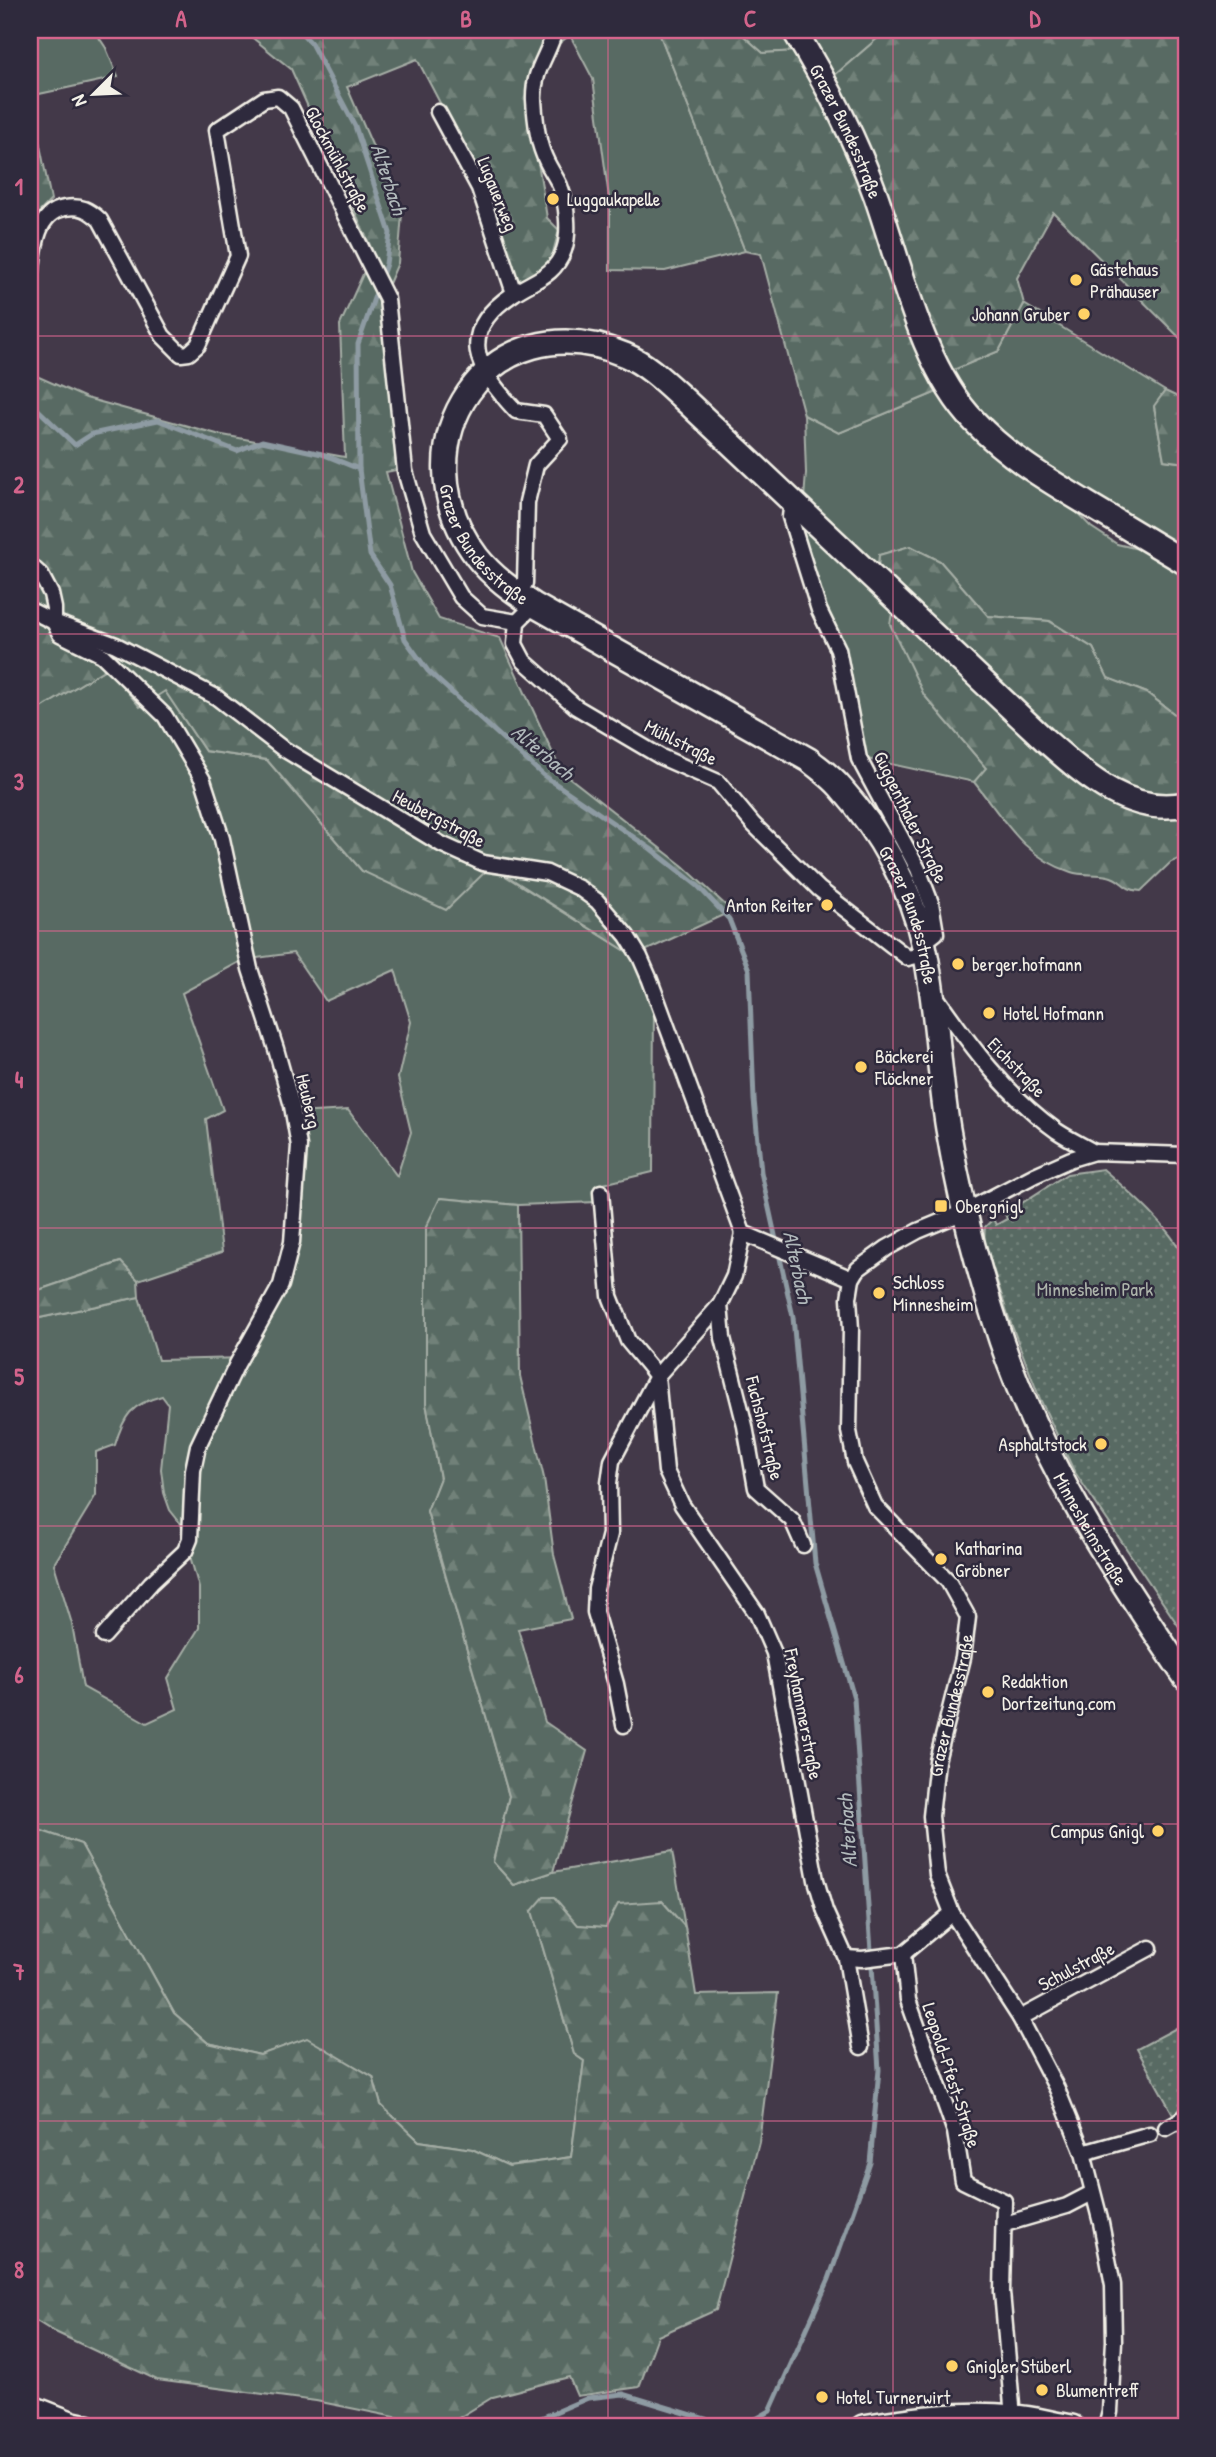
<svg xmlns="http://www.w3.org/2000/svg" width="1216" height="2457" viewBox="0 0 1216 2457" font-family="'Patrick Hand',sans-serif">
<defs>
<pattern id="forest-firs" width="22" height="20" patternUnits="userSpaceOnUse" patternTransform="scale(1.75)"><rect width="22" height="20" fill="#596b63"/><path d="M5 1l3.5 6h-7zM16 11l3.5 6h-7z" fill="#718179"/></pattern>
<pattern id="park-dots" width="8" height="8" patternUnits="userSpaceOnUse" patternTransform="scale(1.75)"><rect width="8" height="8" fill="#596b63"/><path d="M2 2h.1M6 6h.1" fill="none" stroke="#718179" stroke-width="1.8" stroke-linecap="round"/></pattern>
</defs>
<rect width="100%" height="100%" fill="#433949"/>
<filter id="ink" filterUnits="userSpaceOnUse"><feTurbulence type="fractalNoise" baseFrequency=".0143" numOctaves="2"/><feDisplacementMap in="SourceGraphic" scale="14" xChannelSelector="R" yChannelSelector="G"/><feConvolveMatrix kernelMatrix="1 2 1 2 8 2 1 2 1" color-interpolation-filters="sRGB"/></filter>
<g filter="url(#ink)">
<g fill="#596b63" stroke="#a6aea6" stroke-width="2" fill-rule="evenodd">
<polygon points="30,30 94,30 106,48 118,77 30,96"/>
<polygon points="571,30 658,30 745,251 665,271 610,270 610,205 593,79 570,35"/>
<polygon points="737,30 782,30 798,51 763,53"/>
<polygon points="807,30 875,30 879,37 835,75"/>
<path d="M1024 304 1165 391 1154 407 1164 460 1186 463V552C1102 501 1006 455 951 371L999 351Z"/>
<polygon points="937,392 966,427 1065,500 1091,527 1117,544 1143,550 1186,572 1186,723 1147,693 1107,678 1093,648 1050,621 988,616 940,561 911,546 879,555 878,571 804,499 806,473 804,415 839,433"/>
<polygon points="798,520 893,608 924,695 987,769 974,782 867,759"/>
<path d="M107 668 165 691 205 751 267 760 362 871 487 870 499 872 634 956 654 1003 653 1172 595 1186 597 1202 518 1205 440 1198 426 1403 440 1478 427 1511 509 1796 493 1862 514 1885 553 1872 672 1851 685 1927 662 1901 607 1928 578 1925 532 1911 574 2054 584 2061 571 2157 509 2166 472 2149 419 2141 381 2105 373 2077 307 2039 260 2055 208 2043 174 2013 81 1844 30 1827V1320L139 1297 158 1360 246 1358 282 1290 297 1113 348 1110 397 1176 411 1132 398 1078 411 1022 395 970 326 1001 293 953 243 960 182 993 223 1110 206 1119 222 1252 138 1280 120 1262 30 1293V715ZM162 1396 168 1404 161 1469 164 1493 170 1510 181 1524 199 1588V1628L168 1678 177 1709 147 1723 83 1687 72 1624 54 1564 96 1495V1452L115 1445C124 1415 131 1404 162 1396Z"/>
</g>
<g fill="url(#forest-firs)" stroke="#a6aea6" stroke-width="2">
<polygon points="243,30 571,30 570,35 532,65 528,100 547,218 559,230 550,264 519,285 483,185 417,59 347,87 402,214 398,263 384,295 401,469 386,472 412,572 439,619 500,638 561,771 683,866 732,911 634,956 499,871 487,870 446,910 362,871 267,760 205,751 165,691 140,707 107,668 30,715 30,373 86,398 217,434 345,457 340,325 373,252 291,69"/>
<polygon points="658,30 737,30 763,53 798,51 820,93 865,192 911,333 937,392 839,433 804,415 761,254 745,251"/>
<polygon points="875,30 1186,30 1186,344 1053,212 1017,278 1024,304 999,351 951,371 934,337 885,187 835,75 878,38"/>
<polygon points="30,96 51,200 30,222"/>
<polygon points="1165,391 1186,401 1186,463 1164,460 1154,406"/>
<polygon points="910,546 940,561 988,616 1049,621 1093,648 1108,678 1147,693 1186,723 1186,791 1167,794 1125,788 1082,761 878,571 879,555"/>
<path d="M893 608 1069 776C1109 804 1135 824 1186 815V856L1171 862 1141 891C1122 890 1123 879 1108 876 1096 873 1082 876 1071 872 1023 857 1004 819 974 782L986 768 924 695 890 624Z"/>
<polygon points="440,1198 518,1205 520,1376 544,1478 554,1555 571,1619 518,1629 545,1722 587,1751 553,1872 514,1885 493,1862 509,1796 427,1511 440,1478 426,1403 426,1227"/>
<polygon points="121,1262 138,1280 139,1297 30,1320 30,1293"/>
<polygon points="30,1827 81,1844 174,2013 208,2043 260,2055 307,2038 373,2077 381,2105 419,2141 472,2149 509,2166 571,2157 584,2061 574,2054 532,1911 544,1897 554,1897 578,1925 606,1927 618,1904 662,1901 685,1927 696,1995 778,1993 759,2142 716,2310 658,2336 639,2387 577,2396 569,2377 493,2397 444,2427 316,2401 157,2380 51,2330 30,2317"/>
</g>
<g fill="url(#park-dots)" stroke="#a6aea6" stroke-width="2">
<path d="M1103 1169C1134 1196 1166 1223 1186 1259V1637L1074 1471 1040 1399 1010 1321 984 1241 985 1227 993 1219 996 1225 1007 1219 1005 1214 1067 1174Z"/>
<polygon points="1182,2025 1186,2034 1186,2101 1174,2116 1137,2049"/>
</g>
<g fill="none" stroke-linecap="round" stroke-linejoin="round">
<g stroke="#8e9ba3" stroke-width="5">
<polyline points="299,30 311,43 355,126 390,233 386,264 358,344 359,469 370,555 390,585 405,639 428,671 543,775 651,849 698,886 729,919 749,970 754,1100 761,1172 793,1317 815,1563 854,1698 879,2070 870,2163 829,2279 770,2411 751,2422 728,2426 623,2394 588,2398 520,2427"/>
<polyline points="30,402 75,445 92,434 158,420 237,451 262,441 322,454 359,469"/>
</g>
<g stroke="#f4f1e8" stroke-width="19">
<g id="minor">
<polyline points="438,112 479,188 514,293"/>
<path d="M30 287C34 260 32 213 65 208 81 205 89 210 100 220L163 336 181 354 189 353 198 345 238 256 217 130 264 99 278 97 291 108 387 299 405 471 423 533 461 597 482 616 517 622"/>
<polyline points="792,502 790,517 819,610 838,649 859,759 918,869 931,903 936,933 923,943"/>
<polyline points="30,565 41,575 51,594 54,608 54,622 60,634 102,655 165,716 203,780 222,839 250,969 276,1049 292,1106 299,1146 292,1242 281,1285 237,1364 198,1446 193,1470 190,1539 185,1551 151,1583 104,1636"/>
<path d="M519 595 525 583 527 502 536 465 560 439 544 415 516 411C476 368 455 333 513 294 535 279 554 277 564 250 570 233 567 203 560 186 555 175 547 165 543 153 537 138 535 116 534 100 533 69 548 57 555 30"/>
<polyline points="534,605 517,622 515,644 524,661 576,707 661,757 718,782 753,824 819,889 908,958 925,954"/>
<polyline points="30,610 54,622 116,645 216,697 282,748 441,844 483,863 547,873 579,888 597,901 627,936 640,957 650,980 743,1233 852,1279"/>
<path d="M935 995C970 1045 1006 1095 1057 1131 1069 1139 1082 1145 1094 1152"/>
<polyline points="601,1192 610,1296 628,1341 657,1376"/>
<polyline points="720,1305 723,1338 745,1426 756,1488 792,1520 803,1545"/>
<polyline points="657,1376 666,1471 682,1505 757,1614 774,1653 816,1880 825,1911 846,1958 861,2047"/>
<polyline points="624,1725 616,1684 595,1612 596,1589 610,1534 609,1483 612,1461 657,1376 720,1305 734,1276 743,1233"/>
<polyline points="903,1954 908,2000 955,2132 963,2181 1004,2201 1002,2292 1013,2417"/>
<polyline points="846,1958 862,1959 903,1954 952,1913"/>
<polyline points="1020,2018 1150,1948"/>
<polyline points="1166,2128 1186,2117"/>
<polyline points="1083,2153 1150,2134"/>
<polyline points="1005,2224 1067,2206 1092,2193"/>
<path id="s1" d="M1106 2427 1110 2412 1114 2341 1113 2285 1101 2223 1083 2153 1057 2089 1020 2018 952 1913 937 1875 931 1816 937 1761 963 1658 968 1617 948 1581 875 1506 855 1462 849 1431 851 1329 849 1298 852 1279 858 1269 887 1248 918 1231 964 1212 1035 1175 1071 1159 1094 1152 1186 1155"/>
</g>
</g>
<g stroke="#f4f1e8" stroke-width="28">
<g id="primary">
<path id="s2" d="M794 30C826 82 855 138 876 196 901 267 922 368 975 422 1007 456 1046 479 1086 503 1119 523 1153 543 1186 563"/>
<path id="s3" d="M1186 804C1129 816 1085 775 1045 740L688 403C669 386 649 365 625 355 489 297 393 446 477 557 493 577 513 591 534 605L809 760C820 769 832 777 841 788 880 832 911 887 924 946 937 1006 938 1068 948 1129 960 1201 978 1271 1001 1340 1044 1467 1112 1569 1186 1678"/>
<polyline points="30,2407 73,2424 87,2427"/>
<path d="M863 2427C912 2419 963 2412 1013 2417 1033 2418 1052 2424 1072 2427"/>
</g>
</g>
<use href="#minor" stroke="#2f2a3d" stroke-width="14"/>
<use href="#primary" stroke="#2f2a3d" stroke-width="23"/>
</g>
</g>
<path fill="none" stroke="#d4648c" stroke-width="2" stroke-opacity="0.55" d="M323 30V2427M608 30V2427M893 30V2427M30 336H1186M30 634H1186M30 931H1186M30 1228H1186M30 1526H1186M30 1824H1186M30 2121H1186"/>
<g fill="#ffd166" stroke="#2f2a3d" stroke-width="2.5">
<circle cx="553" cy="199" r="7"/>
<circle cx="1076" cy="280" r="7"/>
<circle cx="1084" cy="314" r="7"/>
<circle cx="827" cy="905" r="7"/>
<circle cx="958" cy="964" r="7"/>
<circle cx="989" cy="1013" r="7"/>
<circle cx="861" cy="1067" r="7"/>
<rect x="934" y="1199" width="14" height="14" rx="3.5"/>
<circle cx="879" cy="1293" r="7"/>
<circle cx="1101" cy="1444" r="7"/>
<circle cx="941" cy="1559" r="7"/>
<circle cx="988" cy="1692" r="7"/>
<circle cx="1158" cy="1831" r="7"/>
<circle cx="952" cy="2366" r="7"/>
<circle cx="1042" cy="2390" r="7"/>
<circle cx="822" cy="2397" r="7"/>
</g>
<g text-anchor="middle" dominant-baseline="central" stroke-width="5" stroke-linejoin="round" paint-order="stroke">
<g font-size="19" fill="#f4f1e8" stroke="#2f2a3d">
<text stroke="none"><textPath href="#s2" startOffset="114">Grazer Bundesstraße</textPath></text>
<text transform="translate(338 159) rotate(62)">Glockmühlstraße</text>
<text transform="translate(498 194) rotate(68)">Lugauerweg</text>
<text stroke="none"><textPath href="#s3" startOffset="1076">Grazer Bundesstraße</textPath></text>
<text transform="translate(681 742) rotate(27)">Mühlstraße</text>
<text transform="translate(911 817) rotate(64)">Guggenthaler Straße</text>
<text transform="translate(439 818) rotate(28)">Heubergstraße</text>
<text stroke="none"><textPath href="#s3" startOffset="1662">Grazer Bundesstraße</textPath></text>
<text transform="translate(1017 1067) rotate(46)">Eichstraße</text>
<text transform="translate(309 1101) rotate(77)">Heuberg</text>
<text transform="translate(765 1428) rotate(76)">Fuchshofstraße</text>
<text stroke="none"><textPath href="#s3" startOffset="2308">Minnesheimstraße</textPath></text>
<text stroke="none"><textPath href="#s1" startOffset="765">Grazer Bundesstraße</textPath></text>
<text transform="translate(804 1714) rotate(79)">Freyhammerstraße</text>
<text transform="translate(1076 1966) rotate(-28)">Schulstraße</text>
<text transform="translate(952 2075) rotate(72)">Leopold-Pfest-Straße</text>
</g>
<g font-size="19" fill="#f4f1e8" stroke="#2f2a3d" text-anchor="start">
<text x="567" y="199">Luggaukapelle</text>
<text x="1090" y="269">Gästehaus<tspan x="1090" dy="22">Prähauser</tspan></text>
<text x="1070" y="314" text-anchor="end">Johann Gruber</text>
<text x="813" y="905" text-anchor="end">Anton Reiter</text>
<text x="972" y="964">berger.hofmann</text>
<text x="1003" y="1013">Hotel Hofmann</text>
<text x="875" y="1056">Bäckerei<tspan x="875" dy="22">Flöckner</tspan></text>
<text x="955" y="1206">Obergnigl</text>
<text x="893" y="1282">Schloss<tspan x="893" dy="22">Minnesheim</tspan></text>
<text x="1087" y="1444" text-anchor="end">Asphaltstock</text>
<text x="955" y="1548">Katharina<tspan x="955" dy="22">Gröbner</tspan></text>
<text x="1002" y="1681">Redaktion<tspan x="1002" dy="22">Dorfzeitung.com</tspan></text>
<text x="1144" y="1831" text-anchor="end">Campus Gnigl</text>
<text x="966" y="2366">Gnigler Stüberl</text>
<text x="1056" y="2390">Blumentreff</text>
<text x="836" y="2397">Hotel Turnerwirt</text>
</g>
<g font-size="19" fill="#aeb5ac" stroke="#2f2a3d">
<text x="1095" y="1289">Minnesheim Park</text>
</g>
<g font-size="21" font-style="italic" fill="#b0b8ba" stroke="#2f2a3d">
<text transform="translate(389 179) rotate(72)">Alterbach</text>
<text transform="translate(543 752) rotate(40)">Alterbach</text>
<text transform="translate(798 1267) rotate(78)">Alterbach</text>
<text transform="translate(847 1831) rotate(-94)">Alterbach</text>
</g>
</g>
<rect width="1216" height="2457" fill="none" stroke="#2f2a3d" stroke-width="77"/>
<g transform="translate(94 94) rotate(246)" stroke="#2f2a3d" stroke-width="5" paint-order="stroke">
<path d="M0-5L12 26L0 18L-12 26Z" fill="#f4f1e8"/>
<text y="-10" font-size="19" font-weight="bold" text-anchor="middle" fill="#f4f1e8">N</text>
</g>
<rect x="38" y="38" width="1140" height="2380" fill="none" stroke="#d4648c" stroke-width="2.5"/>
<g font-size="23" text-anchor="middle" font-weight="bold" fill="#d4648c">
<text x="181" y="27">A</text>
<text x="466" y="27">B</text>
<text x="750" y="27">C</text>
<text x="1035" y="27">D</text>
<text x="19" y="195">1</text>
<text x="19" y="493">2</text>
<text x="19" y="790">3</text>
<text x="19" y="1088">4</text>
<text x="19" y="1385">5</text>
<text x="19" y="1683">6</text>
<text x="19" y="1980">7</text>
<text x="19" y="2278">8</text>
</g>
</svg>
